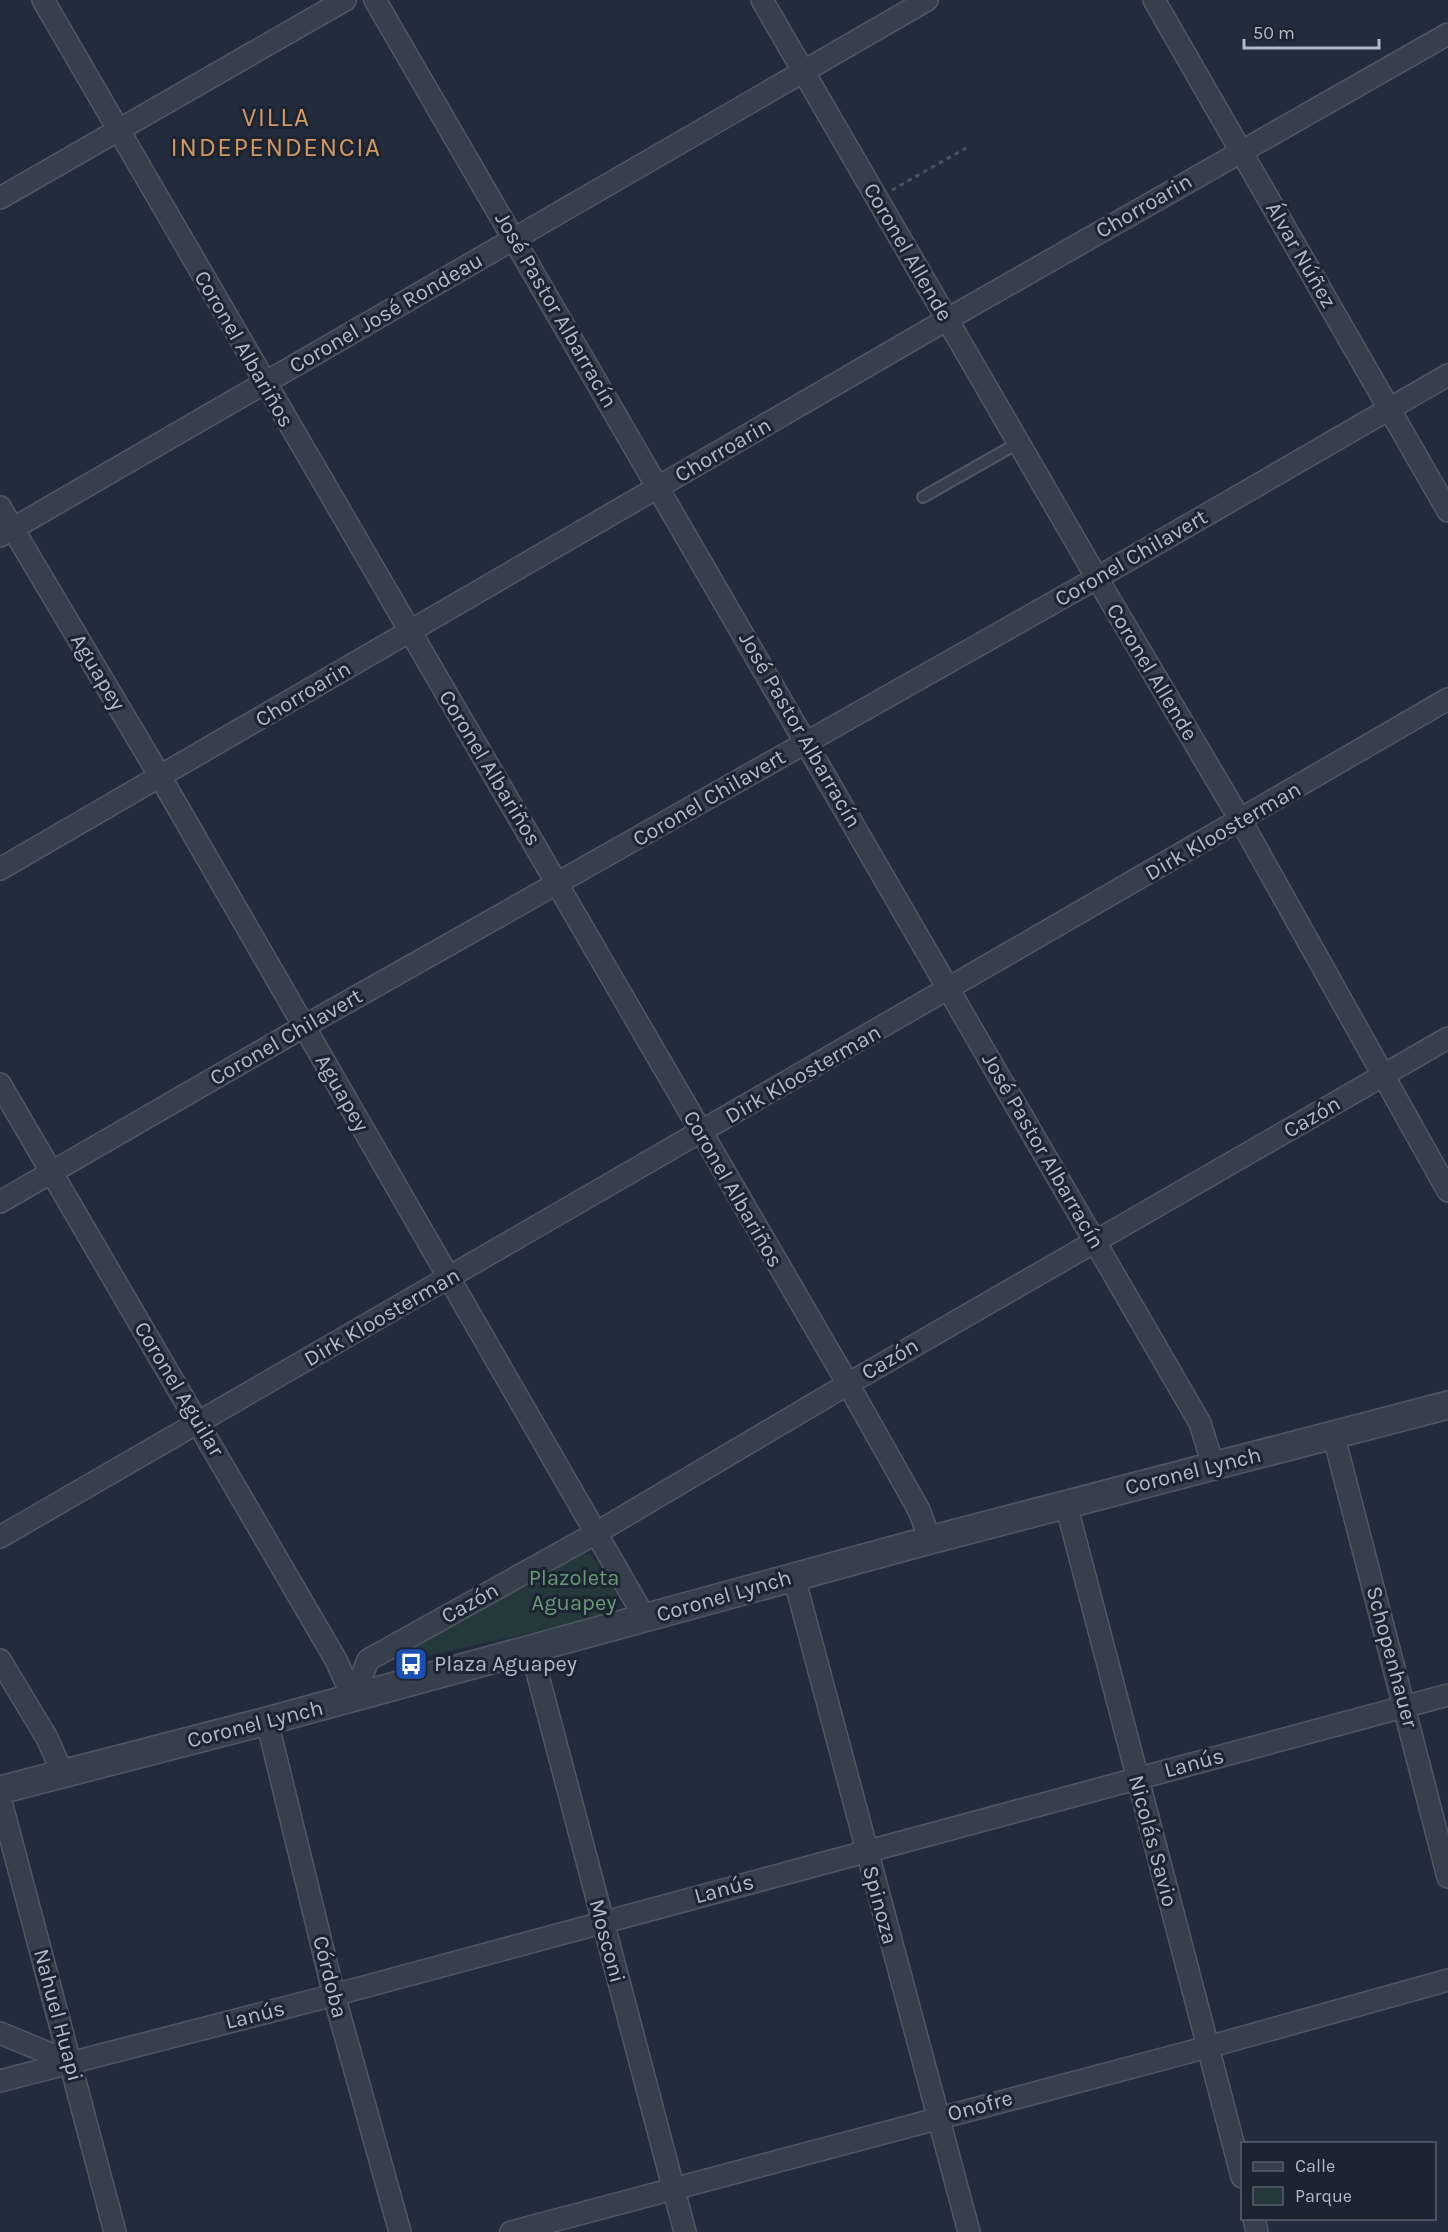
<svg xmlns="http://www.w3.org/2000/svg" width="1448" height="2232" viewBox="0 0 1448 2232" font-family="Karla,sans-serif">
<rect width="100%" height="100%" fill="#232c3c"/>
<polygon fill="#25393d" points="579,1552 592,1556 618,1594 616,1606 607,1615 411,1660 408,1649"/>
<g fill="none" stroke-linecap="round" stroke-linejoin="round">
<g stroke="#4f5764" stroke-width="14">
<polyline id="service" points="923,497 1018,443"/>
</g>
<g stroke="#4f5764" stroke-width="24">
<g id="minor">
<polyline points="43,0 848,1384 919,1510 930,1540"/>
<polyline points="375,0 1200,1423 1213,1465"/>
<polyline points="762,0 1097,578 1241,821 1448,1191"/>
<polyline points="1154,0 1448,511"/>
<polyline points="0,198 345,0"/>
<polyline points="0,507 161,778 645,1618"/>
<polyline points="0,536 927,0"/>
<polyline points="0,869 946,320 1448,34"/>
<polyline points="0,1084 336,1660 353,1698"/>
<polyline points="0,1202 303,1027 1097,578 1448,375"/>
<polyline points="1334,1437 1448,1877"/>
<polyline points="1066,1504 1242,2177"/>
<polyline points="0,1537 1448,699"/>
<polyline points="794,1577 969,2232"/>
<polyline points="531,1649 685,2232"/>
<polyline points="0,1660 47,1738 62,1772"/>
<polyline points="353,1698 368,1660 596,1533 848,1384 1448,1038"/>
<polyline points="267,1721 334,1995 400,2232"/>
<polyline points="0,1798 115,2232"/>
<polyline points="0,2033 70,2062"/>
<polyline points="0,2081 334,1995 1448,1695"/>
<polyline points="1254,2218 1257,2232"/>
<polyline points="511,2232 1208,2047 1448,1980"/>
</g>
</g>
<g stroke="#4f5764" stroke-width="30">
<polyline id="tertiary" points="0,1790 267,1721 930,1540 1448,1405"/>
</g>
<polyline stroke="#43565a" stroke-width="3" stroke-dasharray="4.5 4.5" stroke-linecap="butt" points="892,190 966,148"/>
<use href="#service" stroke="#373f4c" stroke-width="10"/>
<use href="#minor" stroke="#373f4c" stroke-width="21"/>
<use href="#tertiary" stroke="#373f4c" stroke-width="27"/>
</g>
<defs>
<g id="bus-square" transform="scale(1.725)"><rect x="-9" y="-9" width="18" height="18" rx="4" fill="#1a4fb4" stroke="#1c2431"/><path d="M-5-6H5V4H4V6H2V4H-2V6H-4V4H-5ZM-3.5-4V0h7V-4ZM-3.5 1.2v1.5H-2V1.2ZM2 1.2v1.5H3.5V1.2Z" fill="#fff"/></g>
</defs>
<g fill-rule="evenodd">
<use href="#bus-square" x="411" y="1664"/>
</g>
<g text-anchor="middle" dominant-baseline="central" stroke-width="6" stroke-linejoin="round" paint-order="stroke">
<g font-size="22" fill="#b2bac8" stroke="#1c2431">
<text transform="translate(1144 206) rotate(-30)">Chorroarin</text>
<text transform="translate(908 252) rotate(60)">Coronel Allende</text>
<text transform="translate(1301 255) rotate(60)">Álvar Núñez</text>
<text transform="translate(556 310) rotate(60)">José Pastor Albarracín</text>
<text transform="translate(386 313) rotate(-30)">Coronel José Rondeau</text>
<text transform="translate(244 349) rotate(60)">Coronel Albariños</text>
<text transform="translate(723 450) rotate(-30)">Chorroarin</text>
<text transform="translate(1131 558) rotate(-30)">Coronel Chilavert</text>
<text transform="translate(98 672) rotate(59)">Aguapey</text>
<text transform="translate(1152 672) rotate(59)">Coronel Allende</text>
<text transform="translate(303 694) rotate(-31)">Chorroarin</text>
<text transform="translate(800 730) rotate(60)">José Pastor Albarracín</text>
<text transform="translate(490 768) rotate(59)">Coronel Albariños</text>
<text transform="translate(709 798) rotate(-30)">Coronel Chilavert</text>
<text transform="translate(1223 831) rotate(-30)">Dirk Kloosterman</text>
<text transform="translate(286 1037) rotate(-30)">Coronel Chilavert</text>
<text transform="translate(803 1074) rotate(-30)">Dirk Kloosterman</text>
<text transform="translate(342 1093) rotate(60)">Aguapey</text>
<text transform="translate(1312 1117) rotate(-30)">Cazón</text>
<text transform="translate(1043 1151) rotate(60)">José Pastor Albarracín</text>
<text transform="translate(733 1189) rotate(60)">Coronel Albariños</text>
<text transform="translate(382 1317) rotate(-30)">Dirk Kloosterman</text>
<text transform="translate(890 1359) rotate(-30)">Cazón</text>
<text transform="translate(179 1389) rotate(59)">Coronel Aguilar</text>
<text transform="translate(1193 1471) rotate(-14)">Coronel Lynch</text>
<text transform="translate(724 1596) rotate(-16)">Coronel Lynch</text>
<text transform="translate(470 1603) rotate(-29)">Cazón</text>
<text transform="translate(1392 1657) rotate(75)">Schopenhauer</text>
<text transform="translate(255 1724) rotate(-14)">Coronel Lynch</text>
<text transform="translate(1194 1763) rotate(-15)">Lanús</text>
<text transform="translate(1153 1841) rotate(75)">Nicolás Savio</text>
<text transform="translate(724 1889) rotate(-15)">Lanús</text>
<text transform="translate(880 1905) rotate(75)">Spinoza</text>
<text transform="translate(607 1941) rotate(75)">Mosconi</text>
<text transform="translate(330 1977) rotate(76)">Córdoba</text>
<text transform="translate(58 2015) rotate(75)">Nahuel Huapi</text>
<text transform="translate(255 2015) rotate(-14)">Lanús</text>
<text transform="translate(980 2106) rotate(-15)">Onofre</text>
</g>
<g font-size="22" fill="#699977" stroke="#1c2431">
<text x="574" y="1578">Plazoleta<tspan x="574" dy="25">Aguapey</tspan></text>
</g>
<g font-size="22" fill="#b2bac8" stroke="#1c2431" text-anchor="start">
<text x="434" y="1664">Plaza Aguapey</text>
</g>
<g font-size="26" letter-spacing="1.5" fill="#d49961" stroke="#1c2431">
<text x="276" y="117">VILLA<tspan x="276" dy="30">INDEPENDENCIA</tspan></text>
</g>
</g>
<rect x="1241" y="2142" width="195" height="78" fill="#1c2431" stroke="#58606d" stroke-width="1.5"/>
<rect x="1253" y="2162" width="30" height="9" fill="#373f4c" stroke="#58606d" stroke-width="1.5"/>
<text x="1295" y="2172" font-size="18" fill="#b2bac8">Calle</text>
<rect x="1253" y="2187" width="30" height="18" fill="#25393d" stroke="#58606d" stroke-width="1.5"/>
<text x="1295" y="2202" font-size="18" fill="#b2bac8">Parque</text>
<path d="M1244 39v9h135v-9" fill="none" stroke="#b2bac8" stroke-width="3"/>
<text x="1253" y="39" font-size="18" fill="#b2bac8" stroke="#1c2431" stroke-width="4.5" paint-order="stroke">50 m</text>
</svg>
